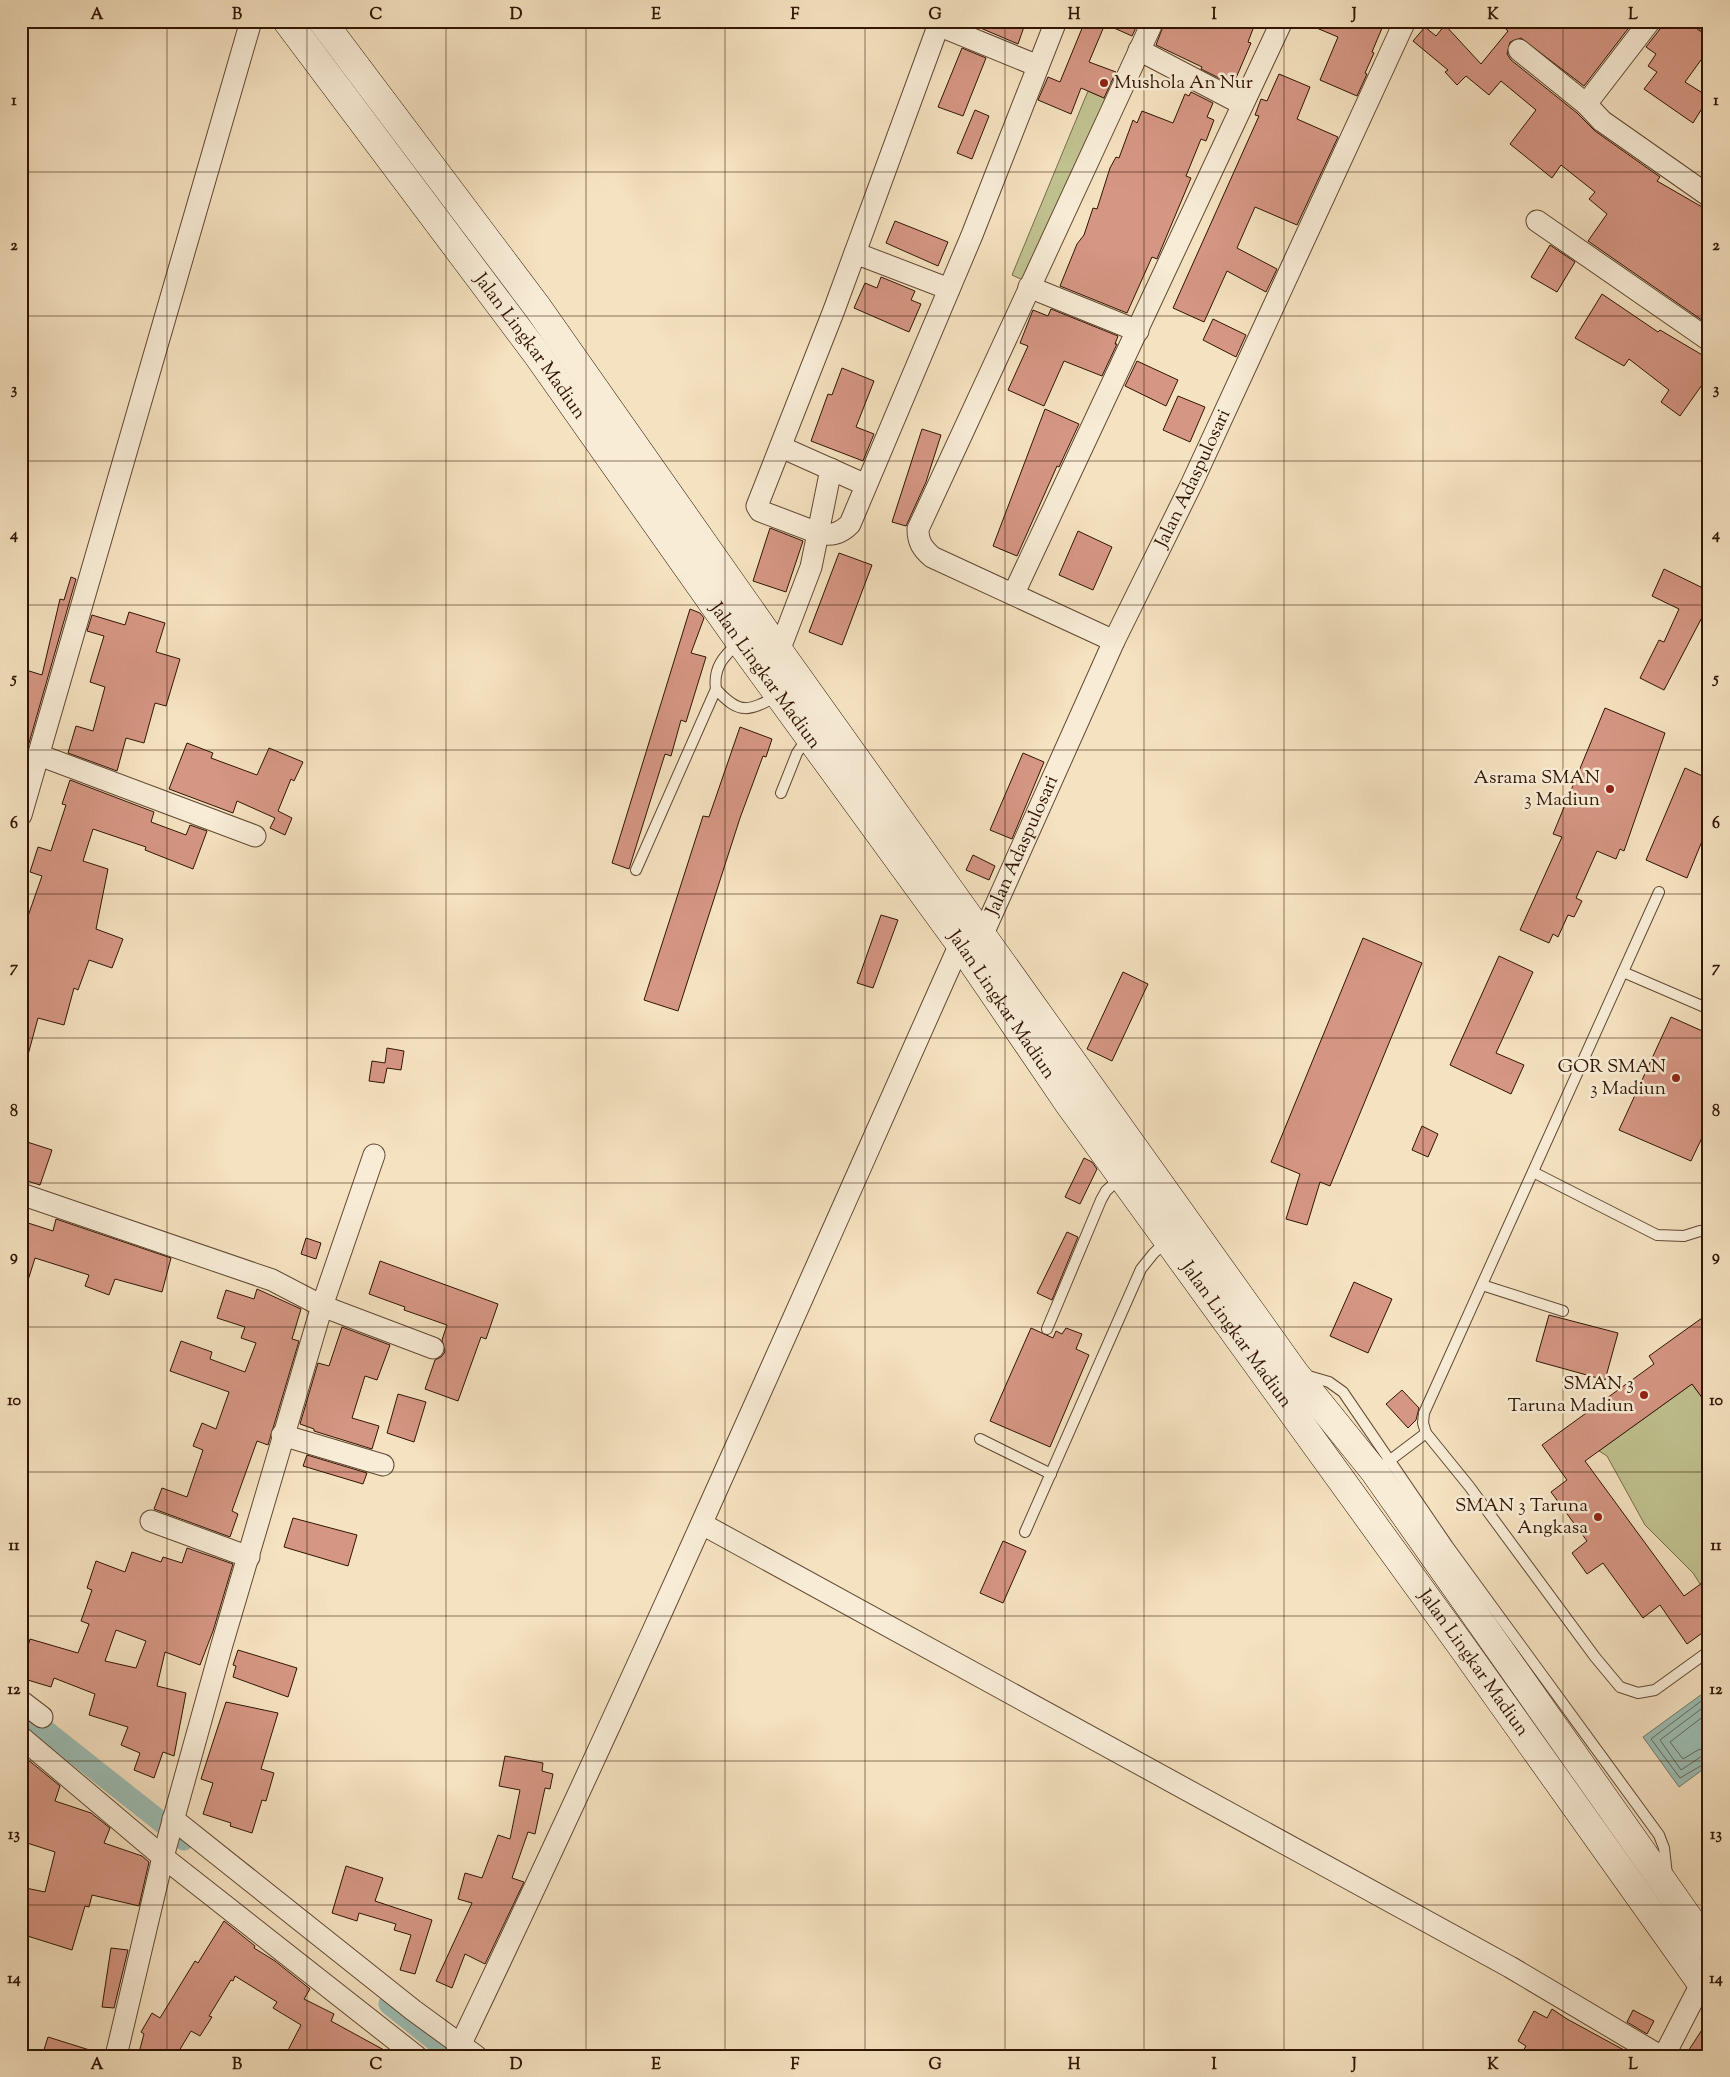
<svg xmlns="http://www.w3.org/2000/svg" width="1730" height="2077" viewBox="0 0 1730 2077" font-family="'Sorts Mill Goudy',serif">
<rect width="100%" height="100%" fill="#f5e2c0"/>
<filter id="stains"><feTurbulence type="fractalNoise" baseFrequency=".004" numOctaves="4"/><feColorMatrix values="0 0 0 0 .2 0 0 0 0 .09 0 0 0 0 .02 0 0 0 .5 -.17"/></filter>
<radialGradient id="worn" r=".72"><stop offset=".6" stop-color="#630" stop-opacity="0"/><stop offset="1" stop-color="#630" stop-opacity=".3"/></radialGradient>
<g fill="#c0c290" stroke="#786c4a">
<polygon points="1088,91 1109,100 1027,282 1012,275"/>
<polygon points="1692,1384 1709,1407 1709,1578 1700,1584 1693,1573 1645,1525 1607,1456 1599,1451"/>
</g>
<polygon fill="#9cbdb4" stroke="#717a6d" points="1709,1689 1709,1765 1679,1787 1643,1737"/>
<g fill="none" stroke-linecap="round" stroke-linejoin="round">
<g stroke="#66695c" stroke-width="1">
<polyline points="1709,1695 1651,1739 1680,1778 1709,1761"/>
<polyline points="1709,1703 1660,1740 1681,1770 1702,1756 1709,1755"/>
<polyline points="1709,1712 1670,1742 1683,1759 1698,1750 1709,1747"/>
</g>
<g stroke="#9cbdb4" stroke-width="21">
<polyline points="21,1711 184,1840"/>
<polyline points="389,2004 454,2056"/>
</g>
</g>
<g fill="#d59683" stroke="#311503" fill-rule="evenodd">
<polygon points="964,21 1026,21 1018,44"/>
<polygon points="1085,21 1139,21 1132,36 1105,24 1089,62 1116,72 1104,98 1081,88 1071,114 1038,100 1048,77 1060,82"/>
<polygon points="1165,21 1256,21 1248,42 1251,43 1233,85 1201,69 1202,67 1156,45"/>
<polygon points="1300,21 1368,21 1382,28 1372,52 1374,53 1365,73 1367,74 1357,96 1320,80 1338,37"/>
<polygon points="1497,21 1634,21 1584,86 1521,38 1510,42 1507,54 1511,60 1577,113 1595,131 1660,177 1657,181 1709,211 1709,325 1588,241 1607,214 1589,199 1595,192 1561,165 1552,178 1510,144 1536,110 1501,81 1489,95 1466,76 1457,85 1445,72 1448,70 1413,41 1425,27 1436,36 1445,25 1481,64 1508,31"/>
<polygon points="1662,21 1695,21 1698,30 1709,35 1709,49 1685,82 1709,97 1693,123 1644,89 1657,72 1648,66 1656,54 1646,47 1660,29"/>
<polygon points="962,48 986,58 963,116 938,107"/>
<polygon points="1279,74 1310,87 1297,119 1338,137 1297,225 1255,207 1237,248 1277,269 1266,292 1227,271 1204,322 1173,308 1259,116 1255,115 1261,99 1267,101"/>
<polygon points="1191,92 1213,103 1207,117 1214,120 1206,141 1201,139 1186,176 1191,178 1157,259 1152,257 1127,313 1060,286 1077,244 1084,235 1093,208 1097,209 1110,168 1116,157 1119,158 1133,120 1137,123 1142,111 1173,123 1185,94 1189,96"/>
<polygon points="975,110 989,116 972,159 957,153"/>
<polygon points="895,221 948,242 938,266 886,243"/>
<polygon points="1550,245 1575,262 1557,292 1531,277"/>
<polygon points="881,277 915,291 911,300 921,304 909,332 854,308 865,283 877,288"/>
<polygon points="1602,294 1658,332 1660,330 1709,359 1709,375 1680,416 1661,402 1669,390 1629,359 1624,366 1575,338"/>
<polygon points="1051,309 1118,336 1115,344 1117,344 1102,376 1064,361 1044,406 1008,390 1028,346 1020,343 1033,310 1048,316"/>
<polygon points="1213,319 1246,335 1236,357 1203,340"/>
<polygon points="1137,361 1178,380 1166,406 1125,386"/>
<polygon points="842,368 874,381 856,427 874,434 863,461 811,441 828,394 832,395"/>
<polygon points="1178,396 1205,407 1190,442 1163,430"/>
<polygon points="1045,409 1079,424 1059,467 1057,466 1017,556 993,546"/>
<polygon points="922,429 941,435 926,482 906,526 892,522"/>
<polygon points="770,528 803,541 786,592 753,581"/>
<polygon points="1078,531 1112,547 1093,590 1059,575"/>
<polygon points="839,553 872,565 842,645 809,632"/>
<polygon points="1664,569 1709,591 1709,604 1664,690 1640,678 1659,640 1664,642 1679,609 1652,596"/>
<polygon points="71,577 76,579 27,750 21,749 21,683 26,670 42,675 60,599 64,600"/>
<polygon points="690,609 700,613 704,618 691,653 706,657 686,722 681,720 671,756 665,754 629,869 612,863"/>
<polygon points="129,612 165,623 156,652 180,659 166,706 155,703 144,743 126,738 117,771 68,753 76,726 93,731 105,687 90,682 104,636 87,631 92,615 125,625"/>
<polygon points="1605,708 1665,733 1624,851 1620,849 1616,859 1597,851 1576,898 1582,901 1574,917 1568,915 1558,937 1553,934 1549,943 1520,930 1562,837 1553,834"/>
<polygon points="740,727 772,739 766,757 763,756 740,818 678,1011 644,1000 703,816 709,817"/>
<polygon points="187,743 213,753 211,758 257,775 269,748 303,762 294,781 291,779 278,811 292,818 285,835 270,828 275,818 237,801 233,813 169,789"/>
<polygon points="1023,753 1044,762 1012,839 990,830"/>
<polygon points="1685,768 1709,779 1709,824 1687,878 1646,860"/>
<polygon points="70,780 154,812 151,822 186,835 190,825 207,831 193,869 145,850 146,847 93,829 83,861 108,869 96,929 123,939 112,968 89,960 78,990 74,988 64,1025 38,1018 26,1062 21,1062 21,917 27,919 42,876 30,872 38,847 51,851 66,805 62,804"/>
<polygon points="973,855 995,866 989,880 966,870"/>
<polygon points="881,915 898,920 873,988 857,983"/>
<polygon points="1363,938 1422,963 1330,1186 1320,1182 1307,1225 1286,1219 1300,1174 1271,1162"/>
<polygon points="1499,956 1533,972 1496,1053 1524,1065 1511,1094 1450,1065"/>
<polygon points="1123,972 1148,984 1112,1061 1087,1049"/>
<polygon points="1671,1017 1709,1034 1709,1123 1691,1161 1619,1130"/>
<polygon points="387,1048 404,1051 401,1070 387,1068 384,1083 369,1081 372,1061 385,1063"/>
<polygon points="1422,1126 1438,1134 1428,1157 1412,1150"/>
<polygon points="21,1140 52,1150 40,1185 21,1179"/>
<polygon points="1084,1158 1092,1162 1097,1169 1080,1204 1065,1197"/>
<polygon points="56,1219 171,1258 162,1292 115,1279 109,1295 85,1286 89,1275 35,1258 25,1290 21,1290 21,1233 25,1222 53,1231"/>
<polygon points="1067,1232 1078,1237 1052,1300 1037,1293"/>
<polygon points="306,1238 321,1243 316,1259 301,1254"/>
<polygon points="380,1261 498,1304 486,1339 481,1337 458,1401 425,1389 435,1360 441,1357 445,1352 442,1340 447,1325 404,1310 405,1307 369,1294"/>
<polygon points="1354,1282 1392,1299 1368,1353 1330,1336"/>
<polygon points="257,1289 301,1309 292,1339 299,1341 268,1445 257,1441 232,1511 238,1514 230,1537 154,1509 162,1488 187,1497 203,1450 193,1446 202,1423 216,1429 229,1392 170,1371 181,1341 212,1352 210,1359 245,1372 256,1343 241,1338 245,1327 217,1318 226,1290 254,1299"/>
<polygon points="1549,1315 1618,1333 1605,1380 1536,1361"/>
<polygon points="1702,1318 1709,1328 1709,1407 1692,1384 1585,1461 1684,1596 1709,1578 1709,1628 1687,1644 1660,1605 1643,1618 1603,1563 1587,1574 1572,1553 1587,1541 1551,1492 1567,1480 1542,1445 1654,1364 1649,1356"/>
<polygon points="342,1327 390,1345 377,1380 365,1376 352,1418 379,1426 372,1449 314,1431 314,1429 300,1424 318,1363 329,1366"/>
<polygon points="1031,1328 1053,1338 1056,1331 1062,1334 1066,1328 1082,1334 1076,1349 1089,1355 1050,1447 990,1421"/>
<polygon points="1402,1390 1419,1408 1416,1420 1408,1428 1386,1404"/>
<polygon points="398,1394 426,1402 414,1442 387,1433"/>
<polygon points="307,1455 367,1473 363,1484 303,1466"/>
<polygon points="293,1518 357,1535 348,1566 284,1547"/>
<polygon points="1003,1541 1026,1551 1003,1603 980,1593"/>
<path d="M187 1548 233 1564 213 1631 200 1665 165 1652 157 1686 186 1693 174 1756 163 1752 154 1778 134 1770 140 1753 121 1745 128 1727 89 1715 95 1694 54 1678 51 1687 21 1678V1669L30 1639 78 1653 89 1624 81 1621 92 1590 87 1588 96 1561 125 1572 132 1552 161 1562 163 1557 182 1563ZM116 1630 146 1641 136 1668 105 1661Z"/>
<polygon points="238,1650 297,1668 288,1697 233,1677 236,1666 233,1665"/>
<polygon points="226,1702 278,1713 261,1769 274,1773 266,1801 262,1800 252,1833 230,1826 231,1823 203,1814 213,1783 201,1779"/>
<polygon points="21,1754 60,1786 55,1801 91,1813 110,1828 104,1843 142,1856 149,1862 139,1906 92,1895 89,1907 85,1906 72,1950 21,1934 21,1887 45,1892 55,1852 21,1841"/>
<polygon points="505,1756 543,1763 542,1771 553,1774 550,1789 545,1788 535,1834 528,1832 512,1878 524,1882 485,1964 465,1954 452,1988 436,1981 472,1903 458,1899 465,1873 482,1878 498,1835 510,1839 520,1790 499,1786"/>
<polygon points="346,1866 383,1878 375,1901 432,1920 415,1974 400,1970 411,1935 394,1930 396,1924 359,1913 357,1921 332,1913"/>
<polygon points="224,1921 255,1946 254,1948 275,1961 310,1989 304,1999 334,2014 331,2021 395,2056 285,2056 301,2025 273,2008 277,2002 235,1976 233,1981 231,1980 209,2016 212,2017 200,2036 191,2031 176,2056 138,2056 144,2034 141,2032 152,2013 160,2018 195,1961 198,1963"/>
<polygon points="111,1948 128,1950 114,2008 102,2007"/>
<polygon points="1552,2009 1567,2019 1635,2056 1520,2056 1526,2046 1518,2041 1534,2011 1547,2018"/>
<polygon points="1633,2010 1654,2021 1647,2034 1627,2022"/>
<polygon points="1709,2019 1709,2056 1685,2056"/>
<polygon points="48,2037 96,2052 95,2056 42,2056"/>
</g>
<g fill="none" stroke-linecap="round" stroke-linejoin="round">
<g stroke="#624832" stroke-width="12">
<g id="lane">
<path d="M739 642C724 656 713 667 716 689 740 716 749 711 779 695"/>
<polyline points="781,793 797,753 808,737"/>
<polyline points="636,870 716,689"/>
<polyline points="1623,972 1709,1009"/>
<polyline points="1533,1172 1657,1235 1684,1236 1700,1231 1709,1232"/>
<polyline points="1482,1285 1563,1311"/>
<polyline points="1047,1329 1101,1200 1106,1191 1121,1177"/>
<polyline points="1305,1375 1329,1382 1343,1392 1448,1546 1659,1835 1664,1848 1667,1875"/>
<polyline points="1426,1433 1423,1423 1424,1413 1659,892"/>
<polyline points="980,1439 1051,1474"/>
<polyline points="1385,1464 1426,1433 1469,1486 1595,1657 1620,1687 1638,1693 1655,1690 1709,1651"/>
<polyline points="1025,1532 1141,1269 1153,1254 1167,1240"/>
</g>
</g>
<g stroke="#624832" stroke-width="23">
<g id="street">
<polyline points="1650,21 1586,104 1602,121 1709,196"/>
<polyline points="1707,21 1709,23"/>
<polyline points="938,25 1038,66"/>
<polyline points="1139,50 1242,104"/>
<polyline points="1519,50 1586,104"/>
<polyline points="1537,221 1709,340"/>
<polyline points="855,253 949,289"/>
<polyline points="1029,287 1138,331"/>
<polyline points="781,447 866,485"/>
<path d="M831 469 818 533C831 536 840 534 850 524L972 235 1056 21"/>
<polyline points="1014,593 1282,21"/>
<path d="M1114 641 932 557C922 548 918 542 918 529L1153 21"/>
<polyline points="779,651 811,567 818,533 760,511 757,506 834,310 940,21"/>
<polyline points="39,755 255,836"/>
<polyline points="21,815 251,21"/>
<path id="s1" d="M982 936 1114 641 1192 483 1405 21"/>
<polyline points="21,1194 272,1280 322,1306 433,1348"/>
<polyline points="282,1435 383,1465"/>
<polyline points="151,1521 249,1557"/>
<polyline points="702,1524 1510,1967 1660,2056"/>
<polyline points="21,1701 42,1717"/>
<polyline points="21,1737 163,1857 416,2056"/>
<polyline points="173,1819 413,2010 476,2056"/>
<polyline points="116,2056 163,1857 221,1648 322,1306 374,1155"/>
<path d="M455 2056C631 1689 794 1316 960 944"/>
<polyline points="1664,2056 1701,1984"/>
</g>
</g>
<g stroke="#311503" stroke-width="29">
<g id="secondary">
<path id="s2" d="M287 21 536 353 740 642 960 944 1069 1104 1460 1644 1709 1994"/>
<polyline points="322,21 538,308 779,651 1294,1372 1374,1471 1709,1947"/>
</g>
</g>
<use href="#lane" stroke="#f8ecd6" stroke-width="10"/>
<use href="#street" stroke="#f8ecd6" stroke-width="21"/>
<use href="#secondary" stroke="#f8ecd6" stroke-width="28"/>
</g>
<path fill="none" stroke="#311503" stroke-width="1" stroke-opacity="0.55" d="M167 21V2056M307 21V2056M446 21V2056M586 21V2056M725 21V2056M865 21V2056M1005 21V2056M1144 21V2056M1284 21V2056M1423 21V2056M1563 21V2056M21 172H1709M21 316H1709M21 461H1709M21 605H1709M21 750H1709M21 894H1709M21 1038H1709M21 1183H1709M21 1327H1709M21 1472H1709M21 1616H1709M21 1761H1709M21 1905H1709"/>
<g fill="#8f2418" stroke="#f8ecd6" stroke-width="2">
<circle cx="1104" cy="83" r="5"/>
<circle cx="1610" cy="789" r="5"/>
<circle cx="1676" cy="1078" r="5"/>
<circle cx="1644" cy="1395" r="5"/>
<circle cx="1598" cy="1517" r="5"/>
</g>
<g text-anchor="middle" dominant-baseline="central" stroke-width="5" stroke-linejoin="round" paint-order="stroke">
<g font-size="19" fill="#311503" stroke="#f8ecd6" text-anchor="end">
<text x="1114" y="83" text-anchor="start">Mushola An Nur</text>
<text x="1600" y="778">Asrama SMAN<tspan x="1600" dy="22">3 Madiun</tspan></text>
<text x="1666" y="1067">GOR SMAN<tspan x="1666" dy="22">3 Madiun</tspan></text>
<text x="1634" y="1384">SMAN 3<tspan x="1634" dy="22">Taruna Madiun</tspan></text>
<text x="1588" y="1506">SMAN 3 Taruna<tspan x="1588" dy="22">Angkasa</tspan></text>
</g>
<g font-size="19" fill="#311503" stroke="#f8ecd6">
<text stroke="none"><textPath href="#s2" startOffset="406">Jalan Lingkar Madiun</textPath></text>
<text stroke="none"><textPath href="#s1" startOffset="504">Jalan Adaspulosari</textPath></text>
<text stroke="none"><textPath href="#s2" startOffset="811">Jalan Lingkar Madiun</textPath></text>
<text stroke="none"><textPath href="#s1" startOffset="99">Jalan Adaspulosari</textPath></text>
<text stroke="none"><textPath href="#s2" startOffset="1216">Jalan Lingkar Madiun</textPath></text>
<text stroke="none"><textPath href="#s2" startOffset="1621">Jalan Lingkar Madiun</textPath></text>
<text stroke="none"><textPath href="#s2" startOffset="2026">Jalan Lingkar Madiun</textPath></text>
</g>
</g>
<rect width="1730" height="2077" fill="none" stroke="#f5e2c0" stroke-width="55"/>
<rect x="28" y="28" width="1674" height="2022" fill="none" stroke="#311503" stroke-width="2"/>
<g font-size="16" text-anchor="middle" font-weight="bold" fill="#311503">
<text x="97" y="19">A</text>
<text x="237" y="19">B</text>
<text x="376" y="19">C</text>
<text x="516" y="19">D</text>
<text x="656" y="19">E</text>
<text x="795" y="19">F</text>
<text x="935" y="19">G</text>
<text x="1074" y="19">H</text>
<text x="1214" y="19">I</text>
<text x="1354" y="19">J</text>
<text x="1493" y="19">K</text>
<text x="1633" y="19">L</text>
<text x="14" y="105">1</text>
<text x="1716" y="105">1</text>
<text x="14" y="250">2</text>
<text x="1716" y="250">2</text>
<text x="14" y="394">3</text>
<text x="1716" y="394">3</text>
<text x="14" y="539">4</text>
<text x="1716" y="539">4</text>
<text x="14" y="683">5</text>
<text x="1716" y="683">5</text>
<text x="14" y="828">6</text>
<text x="1716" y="828">6</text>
<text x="14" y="972">7</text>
<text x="1716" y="972">7</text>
<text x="14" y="1116">8</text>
<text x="1716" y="1116">8</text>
<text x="14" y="1261">9</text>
<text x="1716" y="1261">9</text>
<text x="14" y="1405">10</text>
<text x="1716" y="1405">10</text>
<text x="14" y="1550">11</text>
<text x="1716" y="1550">11</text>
<text x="14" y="1694">12</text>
<text x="1716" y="1694">12</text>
<text x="14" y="1839">13</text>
<text x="1716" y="1839">13</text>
<text x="14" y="1983">14</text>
<text x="1716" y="1983">14</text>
<text x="97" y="2069">A</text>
<text x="237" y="2069">B</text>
<text x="376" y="2069">C</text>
<text x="516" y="2069">D</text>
<text x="656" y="2069">E</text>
<text x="795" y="2069">F</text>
<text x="935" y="2069">G</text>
<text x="1074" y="2069">H</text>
<text x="1214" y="2069">I</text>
<text x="1354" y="2069">J</text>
<text x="1493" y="2069">K</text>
<text x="1633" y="2069">L</text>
</g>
<rect width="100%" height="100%" filter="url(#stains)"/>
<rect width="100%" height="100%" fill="url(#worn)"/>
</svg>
